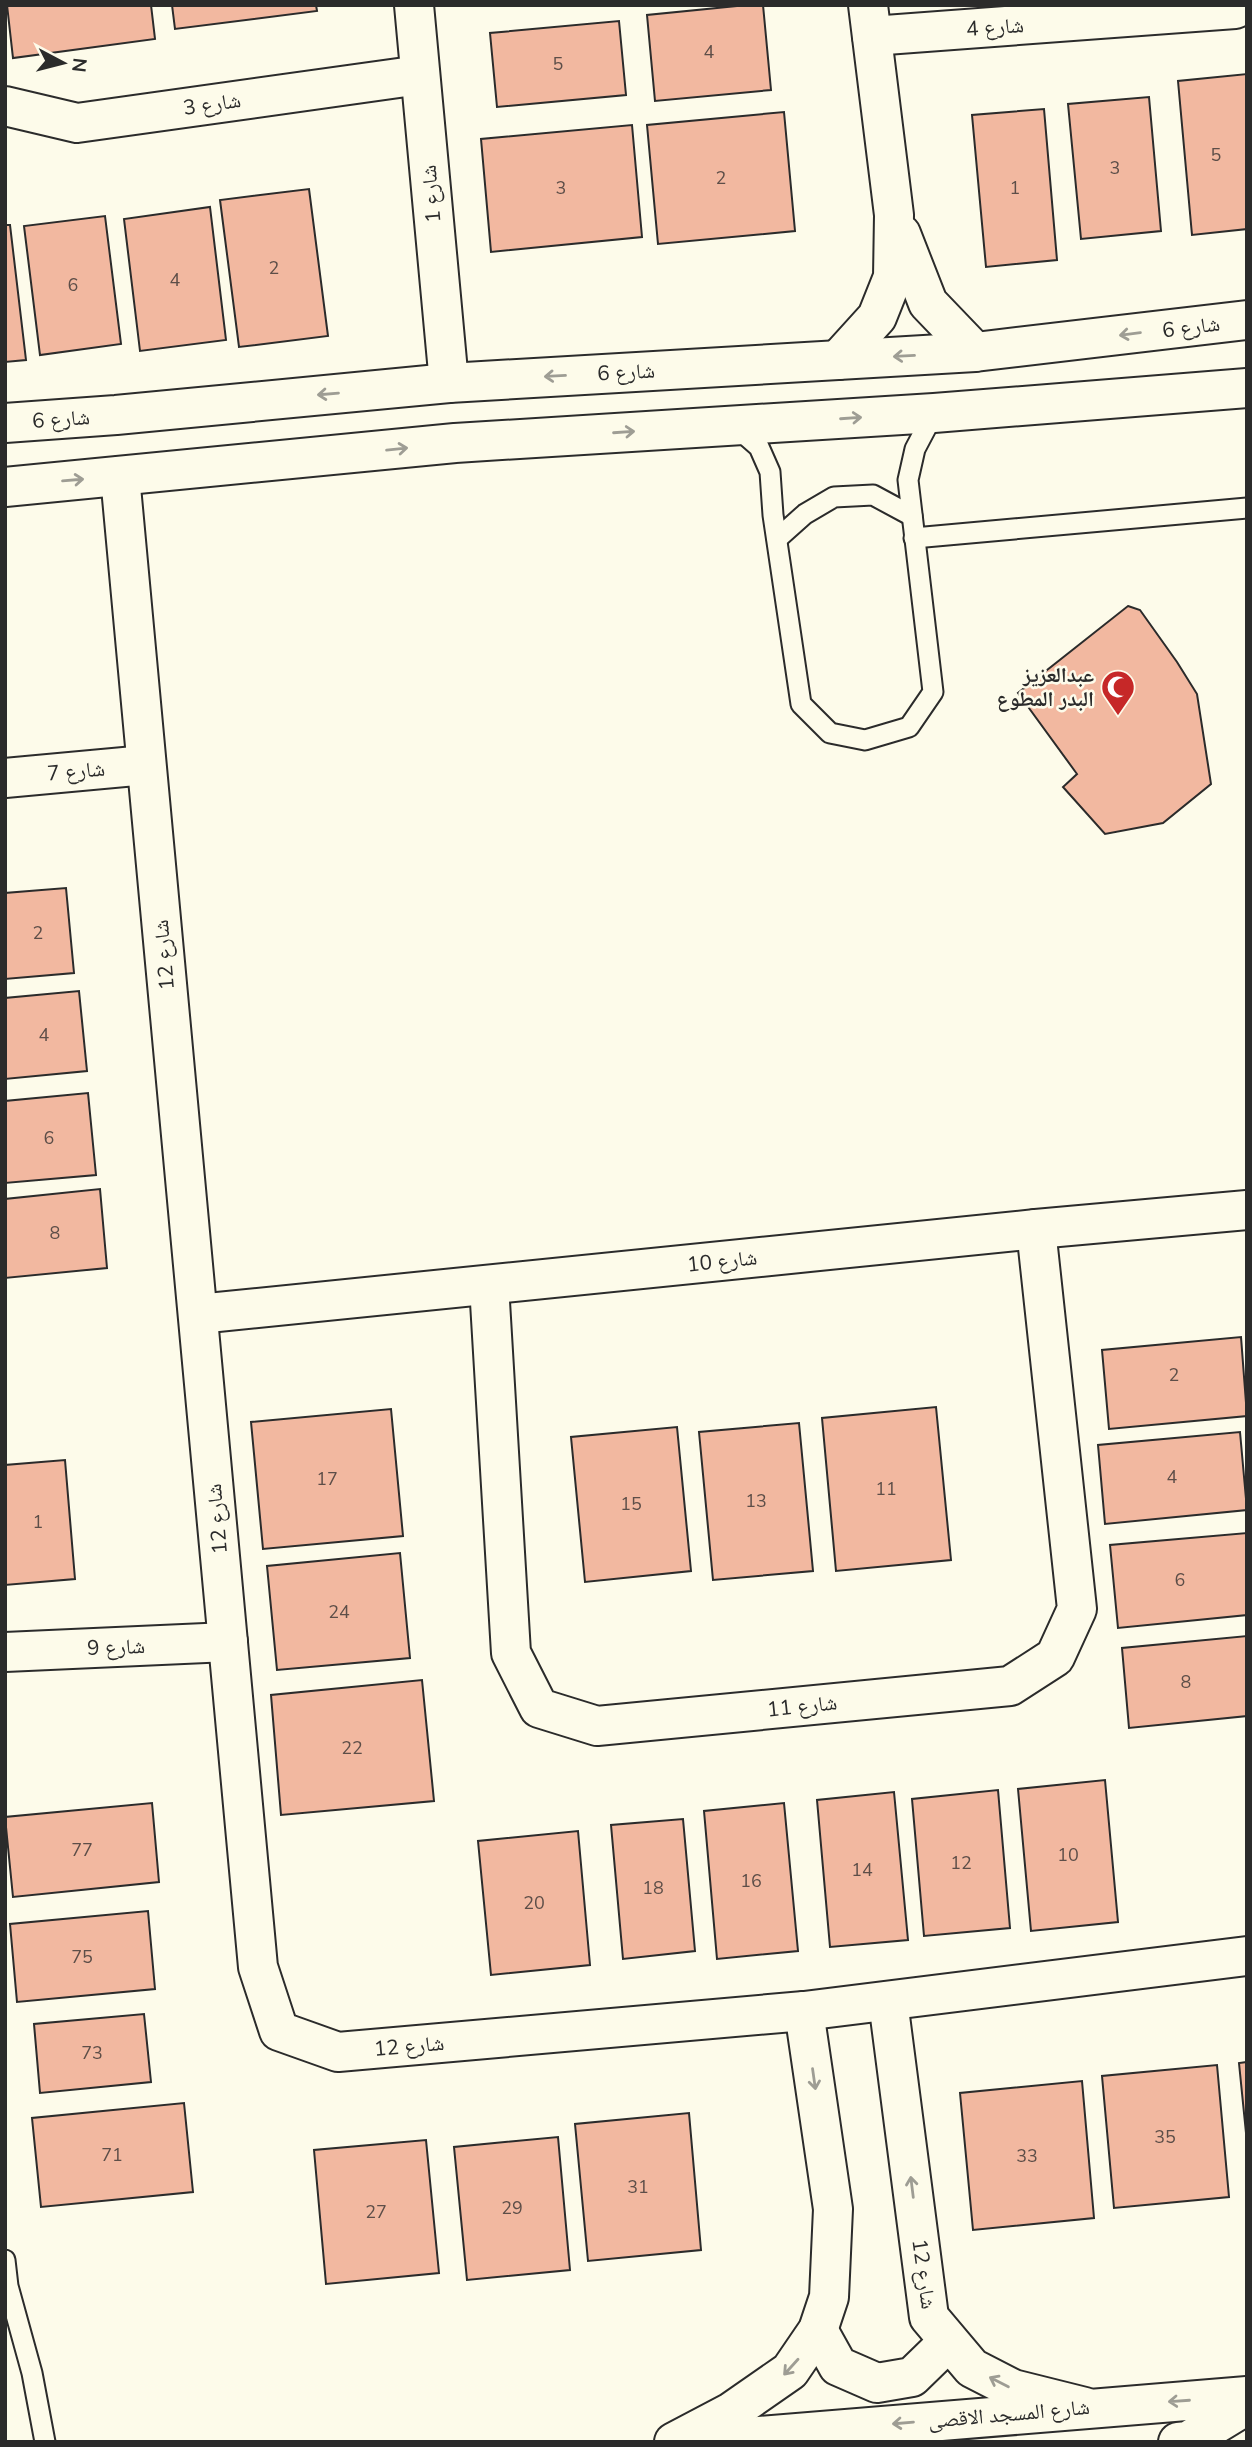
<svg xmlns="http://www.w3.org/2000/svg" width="1252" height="2447" viewBox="0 0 1252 2447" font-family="'Nunito Sans','Noto Naskh Arabic',sans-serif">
<rect width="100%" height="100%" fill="#fdfbea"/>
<g fill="#f2b8a0" stroke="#2b2b2b" stroke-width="2">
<polygon points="7,5 151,5 155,39 13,58"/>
<polygon points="172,5 316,5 317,11 175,29"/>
<polygon points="747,5 763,5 771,90 655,101 647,15"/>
<polygon points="619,21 626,95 497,107 490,33"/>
<polygon points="1247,74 1247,229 1192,235 1178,81"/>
<polygon points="1149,97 1161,231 1081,239 1068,104"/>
<polygon points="1044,109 1057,260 986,267 972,115"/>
<polygon points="784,112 795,231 658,244 647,125"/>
<polygon points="632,125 642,237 491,252 481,139"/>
<polygon points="309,189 328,336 239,347 220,200"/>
<polygon points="210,207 226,340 140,351 124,219"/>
<polygon points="105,216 121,344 40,355 24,226"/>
<polygon points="5,225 10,225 26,360 5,362"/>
<polygon points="1128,606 1140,610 1177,662 1197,694 1211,784 1163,823 1105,834 1063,787 1077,774 1018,693"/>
<polygon points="66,888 74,973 5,979 5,893"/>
<polygon points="79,991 87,1071 5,1079 5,998"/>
<polygon points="88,1093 96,1175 5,1183 5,1101"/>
<polygon points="100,1189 107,1268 5,1278 5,1199"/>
<polygon points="1241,1337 1247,1416 1109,1429 1102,1350"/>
<polygon points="936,1407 951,1560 836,1571 822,1418"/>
<polygon points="391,1409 403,1536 263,1549 251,1422"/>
<polygon points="799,1423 813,1571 713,1580 699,1432"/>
<polygon points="677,1427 691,1571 585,1582 571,1437"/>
<polygon points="1240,1432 1247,1510 1105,1524 1098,1445"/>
<polygon points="65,1460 75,1579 5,1585 5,1465"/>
<polygon points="1247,1533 1247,1615 1118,1628 1110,1545"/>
<polygon points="400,1553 410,1658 277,1670 267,1566"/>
<polygon points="1247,1636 1247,1716 1129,1728 1122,1648"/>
<polygon points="422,1680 434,1801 281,1815 271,1695"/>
<polygon points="1105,1780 1118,1922 1031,1931 1018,1789"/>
<polygon points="998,1790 1010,1928 924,1936 912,1799"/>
<polygon points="894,1792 908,1940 830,1947 817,1800"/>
<polygon points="152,1803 159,1882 13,1897 5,1817"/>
<polygon points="784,1803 798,1951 717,1959 704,1811"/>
<polygon points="683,1819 695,1951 623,1959 611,1825"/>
<polygon points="578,1831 590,1965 491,1975 478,1841"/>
<polygon points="148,1911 155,1989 17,2002 10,1924"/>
<polygon points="144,2014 151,2082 40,2093 34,2024"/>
<polygon points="1247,2062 1247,2143 1239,2063"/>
<polygon points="1217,2065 1229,2197 1114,2208 1102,2076"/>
<polygon points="1082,2081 1094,2218 973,2230 960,2093"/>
<polygon points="184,2103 193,2192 41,2207 32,2118"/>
<polygon points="689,2113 701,2250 588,2261 575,2124"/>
<polygon points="558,2137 570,2270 467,2280 454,2147"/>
<polygon points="426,2140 439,2273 326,2284 314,2150"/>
</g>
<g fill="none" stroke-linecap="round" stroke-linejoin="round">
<g stroke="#2b2b2b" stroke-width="23">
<g id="service">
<polyline points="735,426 759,447 770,472 773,515 801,704 830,733 865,740 909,727 933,692 908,480 915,449 934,413"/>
<polyline points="914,538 1247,508"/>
<polyline points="777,539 805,514 834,497 873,495 912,516"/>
<polyline points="5,2260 8,2286 32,2373 45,2442"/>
</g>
</g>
<g stroke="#2b2b2b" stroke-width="42">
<g id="minor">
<polyline points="414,5 449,383"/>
<polyline points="872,36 1235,9 1243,5"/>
<polyline points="5,106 77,123 420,75"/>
<polyline points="901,234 928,303 975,352"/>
<polyline points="838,360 877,317 893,277 894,215 868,5"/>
<polyline points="120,476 258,1967 279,2031 338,2052 804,2011 1247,1956"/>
<polyline points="5,778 146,765"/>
<polyline points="489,1285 511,1653 539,1708 597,1726 1010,1686 1055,1657 1077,1609 1036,1229"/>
<polyline points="198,1314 1036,1229 1247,1210"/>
<polyline points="5,1652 228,1642"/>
<polyline points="888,2001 929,2317 972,2368 1013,2389 1085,2407"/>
<polyline points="818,2330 838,2366 877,2383 912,2377 948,2342"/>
<polyline points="674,2442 731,2412 790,2371 818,2330 829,2297 833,2209 804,2011"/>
</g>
</g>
<g stroke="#2b2b2b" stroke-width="42">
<g id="tertiary">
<polyline points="5,423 116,415 449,383 975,352 1247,320"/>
<polyline points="5,487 455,443 934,413 1247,388"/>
</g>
</g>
<g stroke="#2b2b2b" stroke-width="42">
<g id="secondary">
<polyline points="687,2442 1247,2396"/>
<polyline points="1178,2442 1188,2441 1247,2405"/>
</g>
</g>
<use href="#service" stroke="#fdfbea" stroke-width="19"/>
<use href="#minor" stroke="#fdfbea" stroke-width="38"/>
<use href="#tertiary" stroke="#fdfbea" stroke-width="38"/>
<use href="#secondary" stroke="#fdfbea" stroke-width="38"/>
</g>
<defs><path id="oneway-shaft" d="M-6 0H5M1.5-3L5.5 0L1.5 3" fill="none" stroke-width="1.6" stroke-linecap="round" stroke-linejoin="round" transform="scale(1.75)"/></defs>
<g stroke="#9e9d94">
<use href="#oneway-shaft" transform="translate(1130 334) rotate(173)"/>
<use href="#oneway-shaft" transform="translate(904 356) rotate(177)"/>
<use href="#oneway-shaft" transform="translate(555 376) rotate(177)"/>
<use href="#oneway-shaft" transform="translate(328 394) rotate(175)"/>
<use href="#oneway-shaft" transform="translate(851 418) rotate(-4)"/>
<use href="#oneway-shaft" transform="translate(624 432) rotate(-4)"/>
<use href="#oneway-shaft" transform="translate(397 449) rotate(-6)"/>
<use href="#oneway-shaft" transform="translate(73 480) rotate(-5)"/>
<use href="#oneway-shaft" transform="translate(814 2079) rotate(82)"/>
<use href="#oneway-shaft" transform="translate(912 2187) rotate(-97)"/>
<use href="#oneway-shaft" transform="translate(791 2367) rotate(132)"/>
<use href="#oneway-shaft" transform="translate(999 2382) rotate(-153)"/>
<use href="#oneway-shaft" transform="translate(1179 2401) rotate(176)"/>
<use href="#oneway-shaft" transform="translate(903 2423) rotate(175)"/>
</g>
<defs>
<g id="mosque-pin" transform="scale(1.75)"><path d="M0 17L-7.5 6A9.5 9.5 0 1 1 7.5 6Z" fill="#c62828" stroke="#fdfbea"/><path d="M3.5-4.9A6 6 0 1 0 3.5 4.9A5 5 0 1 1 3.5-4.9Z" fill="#fff"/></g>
</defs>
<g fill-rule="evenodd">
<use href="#mosque-pin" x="1118" y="687"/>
</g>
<g text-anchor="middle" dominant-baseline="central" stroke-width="5" stroke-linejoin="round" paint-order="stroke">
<g font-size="18" fill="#5d4e48">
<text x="709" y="52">4</text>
<text x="558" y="64">5</text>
<text x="1216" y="155">5</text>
<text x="1115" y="168">3</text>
<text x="721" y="178">2</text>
<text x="561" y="188">3</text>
<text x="1015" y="188">1</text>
<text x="274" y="268">2</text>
<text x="175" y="280">4</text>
<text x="73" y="285">6</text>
<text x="38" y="933">2</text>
<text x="44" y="1035">4</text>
<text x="49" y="1138">6</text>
<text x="55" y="1233">8</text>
<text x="1174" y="1375">2</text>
<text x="1172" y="1477">4</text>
<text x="327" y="1479">17</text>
<text x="886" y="1489">11</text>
<text x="756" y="1501">13</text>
<text x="631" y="1504">15</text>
<text x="38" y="1522">1</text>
<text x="1180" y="1580">6</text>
<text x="339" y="1612">24</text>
<text x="1186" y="1682">8</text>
<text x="352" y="1748">22</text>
<text x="82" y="1850">77</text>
<text x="1068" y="1855">10</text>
<text x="961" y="1863">12</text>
<text x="862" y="1870">14</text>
<text x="751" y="1881">16</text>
<text x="653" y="1888">18</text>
<text x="534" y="1903">20</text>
<text x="82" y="1957">75</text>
<text x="92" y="2053">73</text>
<text x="1165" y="2137">35</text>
<text x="112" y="2155">71</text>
<text x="1027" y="2156">33</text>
<text x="638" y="2187">31</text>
<text x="512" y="2208">29</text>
<text x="376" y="2212">27</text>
</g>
<g font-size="21" fill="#2b2b2b" stroke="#fdfbea">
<text transform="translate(995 27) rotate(-4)">شارع 4</text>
<text transform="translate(212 104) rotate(-8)">شارع 3</text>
<text transform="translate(431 194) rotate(-95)">شارع 1</text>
<text transform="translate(1191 327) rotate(-7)">شارع 6</text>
<text transform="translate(626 372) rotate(-3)">شارع 6</text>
<text transform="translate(61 419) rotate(-4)">شارع 6</text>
<text transform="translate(76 771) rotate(-5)">شارع 7</text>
<text transform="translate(164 955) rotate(-95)">شارع 12</text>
<text transform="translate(722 1261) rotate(-6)">شارع 10</text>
<text transform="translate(217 1519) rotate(-95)">شارع 12</text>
<text transform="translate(116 1647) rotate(-2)">شارع 9</text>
<text transform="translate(802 1706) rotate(-6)">شارع 11</text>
<text transform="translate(409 2046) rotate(-5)">شارع 12</text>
<text transform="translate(924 2274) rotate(82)">شارع 12</text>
<text transform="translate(1009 2414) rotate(-5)">شارع المسجد الاقصى</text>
</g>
<g font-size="21" font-weight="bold" fill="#2b2b2b" stroke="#fdfbea" text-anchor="end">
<text x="1094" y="675">عبدالعزيز<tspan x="1094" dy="24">البدر المطوع</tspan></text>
</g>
</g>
<rect width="1252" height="2447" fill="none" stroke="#2b2b2b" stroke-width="14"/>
<g transform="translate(63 63) rotate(97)" stroke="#fdfbea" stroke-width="5" paint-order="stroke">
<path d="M0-5L12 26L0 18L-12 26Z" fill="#2b2b2b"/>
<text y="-10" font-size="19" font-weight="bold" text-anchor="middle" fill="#2b2b2b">N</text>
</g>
</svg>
